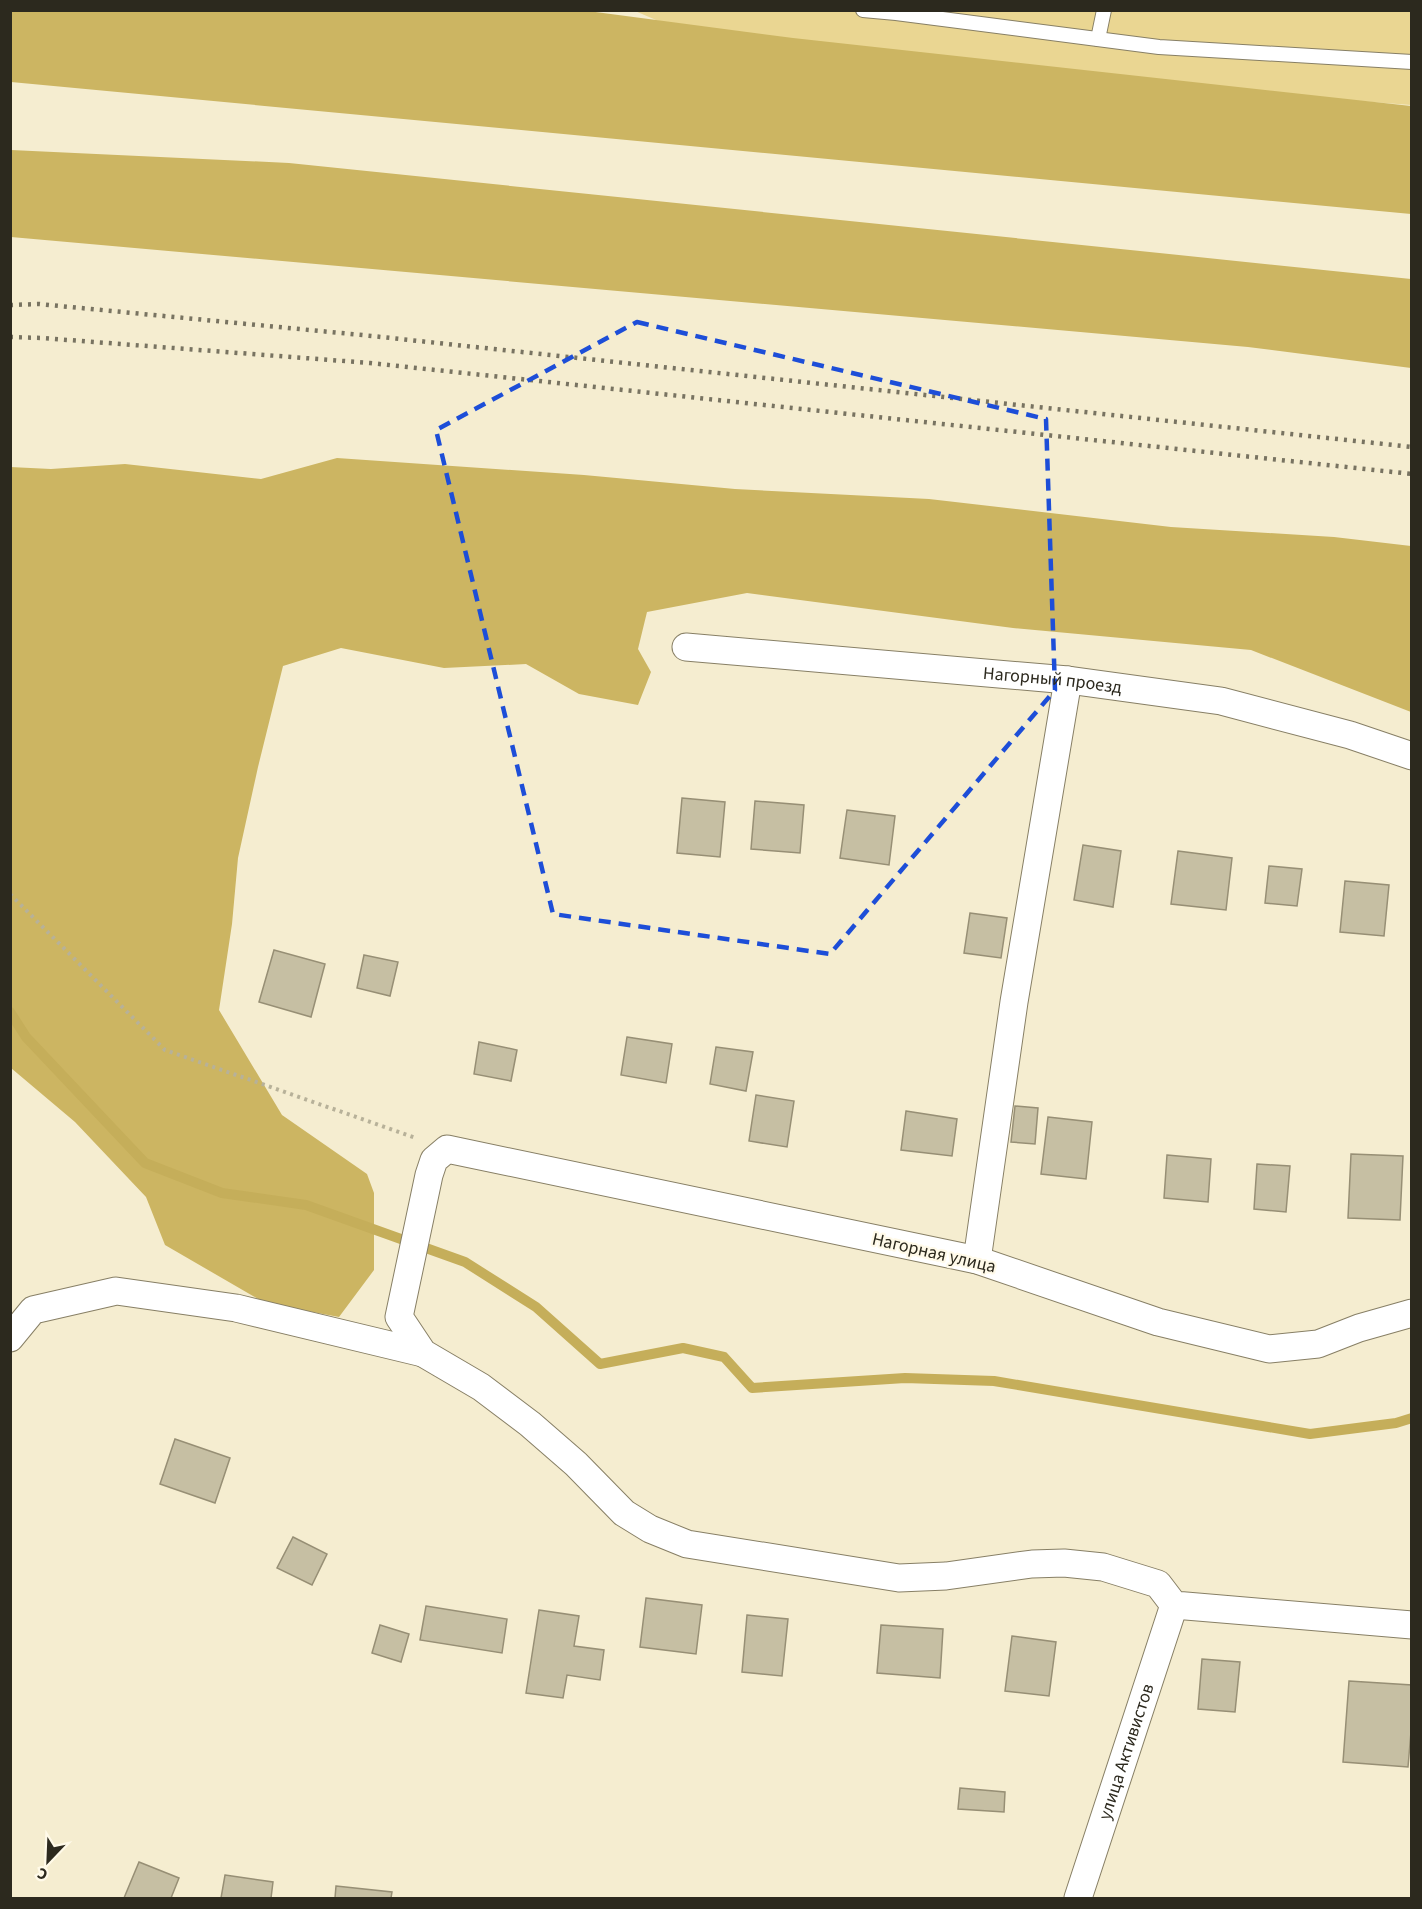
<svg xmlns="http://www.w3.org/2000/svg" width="1422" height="1909" viewBox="0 0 1422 1909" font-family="'Source Sans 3',sans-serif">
<rect width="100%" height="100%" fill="#f5edd0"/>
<polygon fill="#ead692" points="635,11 1411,11 1411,105 736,54"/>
<g fill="#ccb562">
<polygon points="10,11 588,11 793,38 1411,106 1411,214 11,82"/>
<polygon points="11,150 289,163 1411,279 1411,368 1248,347 11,237"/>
<polygon points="337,458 584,475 735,489 929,499 1171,527 1334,537 1411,546 1411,712 1251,650 1013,628 747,593 647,612 638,649 651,672 638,705 579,694 526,664 444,668 341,648 283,666 258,767 238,858 232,924 219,1010 282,1115 367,1174 374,1193 374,1270 339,1317 265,1303 165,1245 146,1197 75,1122 11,1068 10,467 51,469 125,464 261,479"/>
</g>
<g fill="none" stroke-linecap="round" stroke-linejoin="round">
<polyline stroke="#c5ae5a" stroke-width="10" points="10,1012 26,1037 145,1163 222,1193 306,1205 465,1262 536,1307 600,1364 683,1348 724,1357 752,1388 905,1378 994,1381 1310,1434 1396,1423 1412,1418"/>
</g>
<g fill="#c6bfa3" stroke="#978f75" stroke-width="1.5">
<polygon points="682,798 725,802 720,857 677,853"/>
<polygon points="755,801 804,805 800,853 751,849"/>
<polygon points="847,810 895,816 889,865 840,858"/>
<polygon points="1083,845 1121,851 1113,907 1074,900"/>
<polygon points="1178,851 1232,858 1226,910 1171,904"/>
<polygon points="1269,866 1302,869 1297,906 1265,903"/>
<polygon points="1345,881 1389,885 1384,936 1340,932"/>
<polygon points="970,913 1007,918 1001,958 964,953"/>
<polygon points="274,950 325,964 311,1017 259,1002"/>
<polygon points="364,955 398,962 390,996 357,988"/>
<polygon points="627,1037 672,1044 666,1083 621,1075"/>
<polygon points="479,1042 517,1050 511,1081 474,1074"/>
<polygon points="716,1047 753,1052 746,1091 710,1084"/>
<polygon points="756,1095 794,1101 787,1147 749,1141"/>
<polygon points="1015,1106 1038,1108 1035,1144 1011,1142"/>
<polygon points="906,1111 957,1119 952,1156 901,1150"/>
<polygon points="1048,1117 1092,1122 1086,1179 1041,1174"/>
<polygon points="1351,1154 1403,1156 1400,1220 1348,1218"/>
<polygon points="1167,1155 1211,1159 1208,1202 1164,1198"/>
<polygon points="1257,1164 1290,1166 1286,1212 1254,1209"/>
<polygon points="175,1439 230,1458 215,1503 160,1484"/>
<polygon points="293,1537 327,1554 312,1585 277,1568"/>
<polygon points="646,1598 702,1605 696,1654 640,1647"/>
<polygon points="426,1606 507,1619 502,1653 420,1640"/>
<polygon points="539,1610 579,1616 574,1646 604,1650 600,1680 567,1675 563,1698 526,1693"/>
<polygon points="747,1615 788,1619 782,1676 742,1672"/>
<polygon points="380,1625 409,1634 401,1662 372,1653"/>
<polygon points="881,1625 943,1629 940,1678 877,1673"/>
<polygon points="1012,1636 1056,1642 1049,1696 1005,1691"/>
<polygon points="1202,1659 1240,1662 1235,1712 1198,1709"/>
<polygon points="1349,1681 1412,1685 1412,1720 1408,1767 1343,1762"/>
<polygon points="960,1788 1005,1792 1004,1812 958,1809"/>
<polygon points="139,1862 179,1878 171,1898 124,1898"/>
<polygon points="225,1875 273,1882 271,1898 221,1898"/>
<polygon points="336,1886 392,1892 391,1898 335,1898"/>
</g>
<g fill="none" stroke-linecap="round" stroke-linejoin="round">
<g stroke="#877f65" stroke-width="16">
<g id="lane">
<polyline points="863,10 896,13 1159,47 1412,62"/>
<polyline points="1098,39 1104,10"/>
</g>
</g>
<g stroke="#877f65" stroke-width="29">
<g id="street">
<path id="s1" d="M686 647 1068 680 1221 701 1350 735 1412 756"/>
<polyline points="977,1260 1014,1002 1068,680"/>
<polyline points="1412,1313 1359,1328 1318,1344 1269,1349 1158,1322 977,1260 447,1149 434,1160 429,1175 399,1317 423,1353 481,1387 530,1424 576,1464 624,1513 650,1529 687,1544 899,1578 946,1576 1032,1564 1064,1563 1103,1567 1158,1584 1174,1605 1412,1625"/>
<polyline points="10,1338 33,1310 116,1291 236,1308 423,1353"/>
<path id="s2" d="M1078 1898 1174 1605"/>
</g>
</g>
<polyline stroke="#b7b199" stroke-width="4" stroke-dasharray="3 4.5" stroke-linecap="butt" points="10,894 165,1050 416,1138"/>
<use href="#lane" stroke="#fff" stroke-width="14"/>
<use href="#street" stroke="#fff" stroke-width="27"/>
<g stroke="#787361" stroke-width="4.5" stroke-dasharray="3 6" stroke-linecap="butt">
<polyline points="10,305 39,304 372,336 1412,447"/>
<polyline points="10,337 42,338 370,363 1412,474"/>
</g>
</g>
<path fill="none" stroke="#1d4ed8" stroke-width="4.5" stroke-dasharray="12 8" stroke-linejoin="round" d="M637 322 1046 419 1055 690 830 954 553 914 436 430Z"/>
<g text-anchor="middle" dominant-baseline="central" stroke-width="4.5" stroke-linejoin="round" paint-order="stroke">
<g font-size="18" fill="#2c291e" stroke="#fffae9">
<text stroke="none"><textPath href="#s1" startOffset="368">Нагорный проезд</textPath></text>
<text transform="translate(934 1253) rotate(13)">Нагорная улица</text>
<text stroke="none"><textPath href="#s2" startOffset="154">улица Активистов</textPath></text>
</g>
</g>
<rect width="1422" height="1909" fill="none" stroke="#2c291e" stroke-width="24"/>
<g transform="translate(48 1861) rotate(203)" stroke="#fffae9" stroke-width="4.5" paint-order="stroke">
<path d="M0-4.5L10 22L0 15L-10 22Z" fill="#2c291e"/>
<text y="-9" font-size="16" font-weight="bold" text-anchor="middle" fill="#2c291e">С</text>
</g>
</svg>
